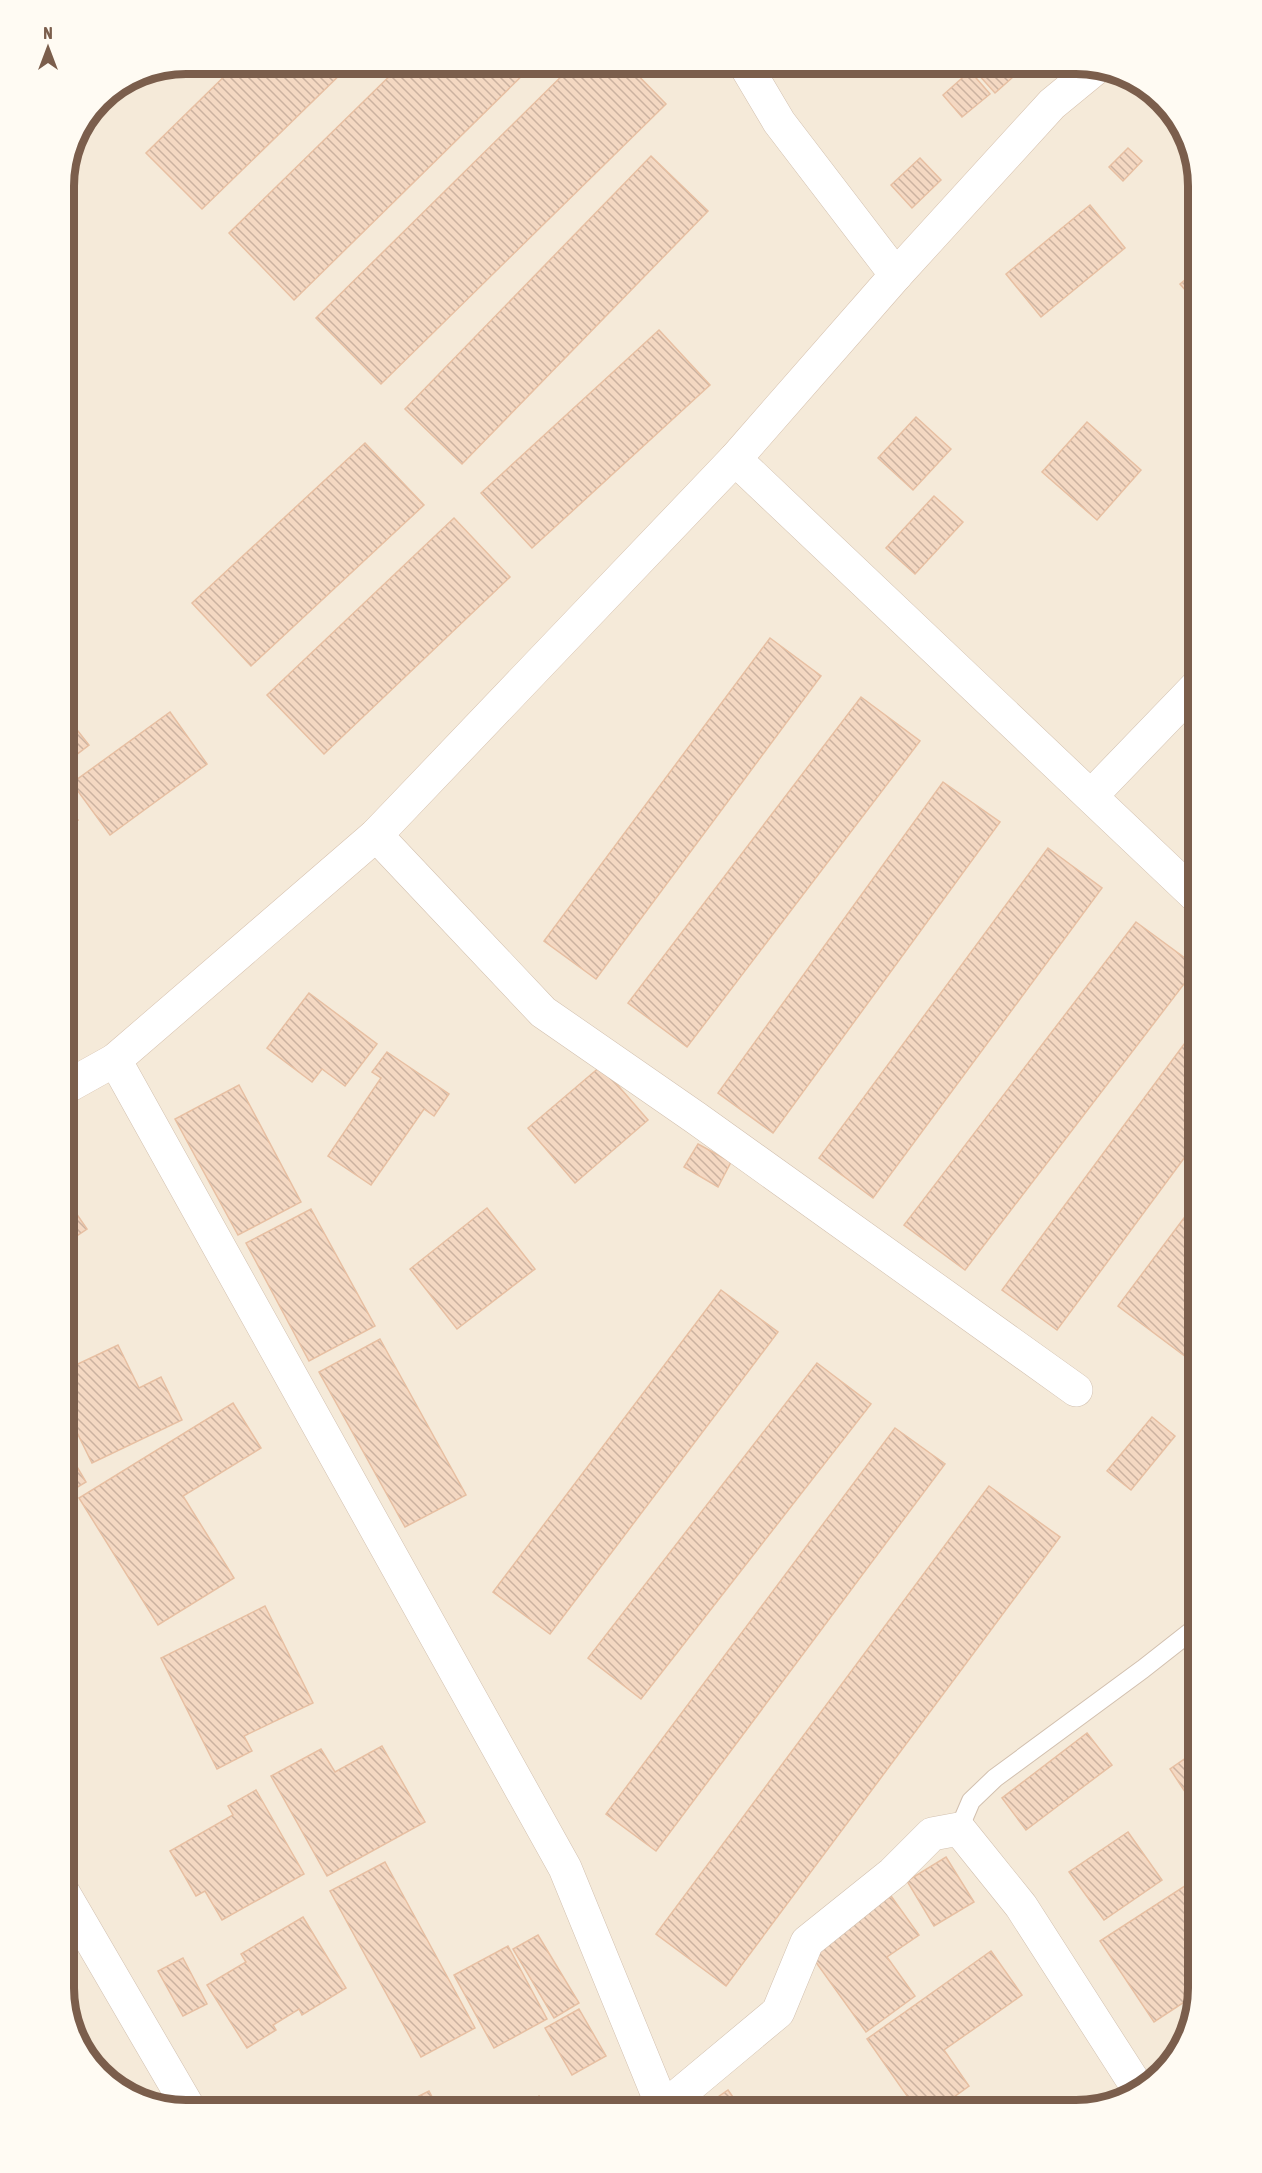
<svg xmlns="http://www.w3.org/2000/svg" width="1262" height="2173" viewBox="0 0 1262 2173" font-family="'Asap Condensed',sans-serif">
<defs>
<pattern id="building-back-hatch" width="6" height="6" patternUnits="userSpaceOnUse" patternTransform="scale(1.5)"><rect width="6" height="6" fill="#f4d8c2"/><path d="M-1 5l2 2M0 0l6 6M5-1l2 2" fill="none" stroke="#cbb2a0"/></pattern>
</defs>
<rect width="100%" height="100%" fill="#fdf7ec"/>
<polygon fill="#f5ead9" points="185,63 1085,63 1145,84 1187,131 1199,185 1199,1988 1179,2055 1131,2098 1077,2110 177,2110 117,2089 75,2042 63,1988 63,177 72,138 99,98 139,72"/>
<g fill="url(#building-back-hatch)" stroke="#e7bfa2" stroke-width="1.5">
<polygon points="238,63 352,63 202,209 146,153"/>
<polygon points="403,63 535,63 294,300 229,233"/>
<polygon points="575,63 626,63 666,104 381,384 316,318"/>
<polygon points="968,63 1020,63 1021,64 1010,74 1013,77 995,93"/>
<polygon points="970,71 990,94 962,117 943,95"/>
<polygon points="1128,148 1142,161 1123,181 1109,167"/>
<polygon points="651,156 708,211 462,464 405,409"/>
<polygon points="920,158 941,180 912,208 891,185"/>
<polygon points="1090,205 1125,248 1041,317 1006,274"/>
<polygon points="1199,268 1199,306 1180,284"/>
<polygon points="659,330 710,385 532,548 481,493"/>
<polygon points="916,417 951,449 913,490 878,458"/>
<polygon points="1087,422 1141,470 1097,520 1042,472"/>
<polygon points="365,443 424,505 251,666 192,603"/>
<polygon points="934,496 963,522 915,574 886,548"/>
<polygon points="454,518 510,577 324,754 267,695"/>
<polygon points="770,638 821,676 596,979 544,941"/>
<polygon points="861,697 920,741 687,1047 628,1003"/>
<polygon points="63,712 89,745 63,765"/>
<polygon points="170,712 207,764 110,835 72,783"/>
<polygon points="943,782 1000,822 773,1133 718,1093"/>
<polygon points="63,801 78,820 63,831"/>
<polygon points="1048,848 1102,888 873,1198 819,1158"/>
<polygon points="1136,922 1197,967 965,1270 904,1225"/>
<polygon points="309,993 377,1044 345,1086 322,1069 312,1082 267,1048"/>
<polygon points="1199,1024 1199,1138 1057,1330 1002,1290"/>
<polygon points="387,1052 449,1094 434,1116 424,1109 371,1185 328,1156 381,1078 372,1072"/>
<polygon points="601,1066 648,1120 575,1183 528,1128"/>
<polygon points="239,1085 301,1202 238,1235 175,1119"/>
<polygon points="698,1144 731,1162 718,1187 684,1167"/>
<polygon points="63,1194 87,1229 63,1245"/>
<polygon points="1199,1198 1199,1348 1190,1360 1118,1306"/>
<polygon points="487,1208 535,1269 457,1329 410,1269"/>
<polygon points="311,1209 375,1326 309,1361 246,1243"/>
<polygon points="721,1290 778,1332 550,1634 493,1592"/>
<polygon points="380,1339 466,1495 405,1527 319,1372"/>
<polygon points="118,1345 139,1388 161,1377 182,1420 92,1463 63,1404 63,1371"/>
<polygon points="817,1363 871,1404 641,1699 588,1658"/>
<polygon points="233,1403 261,1448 183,1496 234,1578 158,1625 79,1498"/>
<polygon points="1152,1417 1175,1436 1131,1490 1107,1471"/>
<polygon points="895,1428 945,1464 656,1851 606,1814"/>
<polygon points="63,1443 86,1482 63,1496"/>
<polygon points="989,1486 1060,1537 726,1986 656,1934"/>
<polygon points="265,1606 313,1703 244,1736 252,1751 217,1769 161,1658"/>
<polygon points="1087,1733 1112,1765 1026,1830 1002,1798"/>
<polygon points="382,1746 425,1822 327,1876 271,1776 321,1749 335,1772"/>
<polygon points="1199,1749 1199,1813 1170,1769"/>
<polygon points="256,1790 304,1874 222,1920 205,1891 196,1896 170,1851 233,1815 228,1806"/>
<polygon points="1128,1832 1162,1880 1104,1920 1069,1872"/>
<polygon points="946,1857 974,1902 934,1926 907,1881"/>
<polygon points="385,1862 475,2028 421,2057 330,1891"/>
<polygon points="1197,1878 1199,1882 1199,1988 1198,1993 1154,2022 1100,1941"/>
<polygon points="891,1896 919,1935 887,1957 915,1996 866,2032 810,1954"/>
<polygon points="303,1917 346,1988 302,2015 299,2009 273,2025 276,2030 247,2048 207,1985 246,1962 241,1954"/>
<polygon points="538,1935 579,2003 554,2018 513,1949"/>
<polygon points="508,1946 547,2019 494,2048 454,1975"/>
<polygon points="991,1951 1022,1995 944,2050 969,2086 936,2110 917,2110 867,2039"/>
<polygon points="183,1958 207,2004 183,2016 158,1971"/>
<polygon points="579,2009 606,2056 572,2075 545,2028"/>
<polygon points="728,2090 742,2110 699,2110"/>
<polygon points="429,2091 439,2110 391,2110"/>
<polygon points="539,2096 549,2110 520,2110"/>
</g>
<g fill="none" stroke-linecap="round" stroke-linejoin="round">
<g stroke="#d2c0af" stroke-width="20">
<polyline id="lane" points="959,1829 971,1801 995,1778 1143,1669 1199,1625"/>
</g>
<g stroke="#d2c0af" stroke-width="34">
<g id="street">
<polyline points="744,63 779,122 896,275"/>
<polyline points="735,459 1199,899"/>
<polyline points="1092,795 1199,684"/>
<polyline points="376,835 543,1012 696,1118 1076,1390"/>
<polyline points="115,1060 565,1868 664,2110"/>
<polyline points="63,1892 190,2110"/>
<polyline points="663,2108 778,2012 807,1942 893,1873 932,1834 959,1829 1021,1906 1139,2090"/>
</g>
</g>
<g stroke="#d7c2af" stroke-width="34">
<polyline id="secondary" points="63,1089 115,1060 376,835 735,459 896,275 1052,104 1097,67"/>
</g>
<use href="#lane" stroke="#fff" stroke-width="18"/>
<use href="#street" stroke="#fff" stroke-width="33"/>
<use href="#secondary" stroke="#fff" stroke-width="33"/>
</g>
<path d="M0 0H1262V2173H0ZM186 74H1076A112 112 0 0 1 1188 186V1988A112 112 0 0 1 1076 2100H186A112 112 0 0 1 74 1988V186A112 112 0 0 1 186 74Z" fill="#fffbf3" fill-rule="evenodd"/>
<path fill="none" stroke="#7b5e4c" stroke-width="8" d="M186 74H1076A112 112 0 0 1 1188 186V1988A112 112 0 0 1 1076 2100H186A112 112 0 0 1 74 1988V186A112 112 0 0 1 186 74Z"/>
<g transform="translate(48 48)" stroke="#fffbf3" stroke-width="4.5" paint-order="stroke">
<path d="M0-4.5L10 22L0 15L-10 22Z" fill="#7b5e4c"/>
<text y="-9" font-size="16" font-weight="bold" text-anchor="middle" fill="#7b5e4c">N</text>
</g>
</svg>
